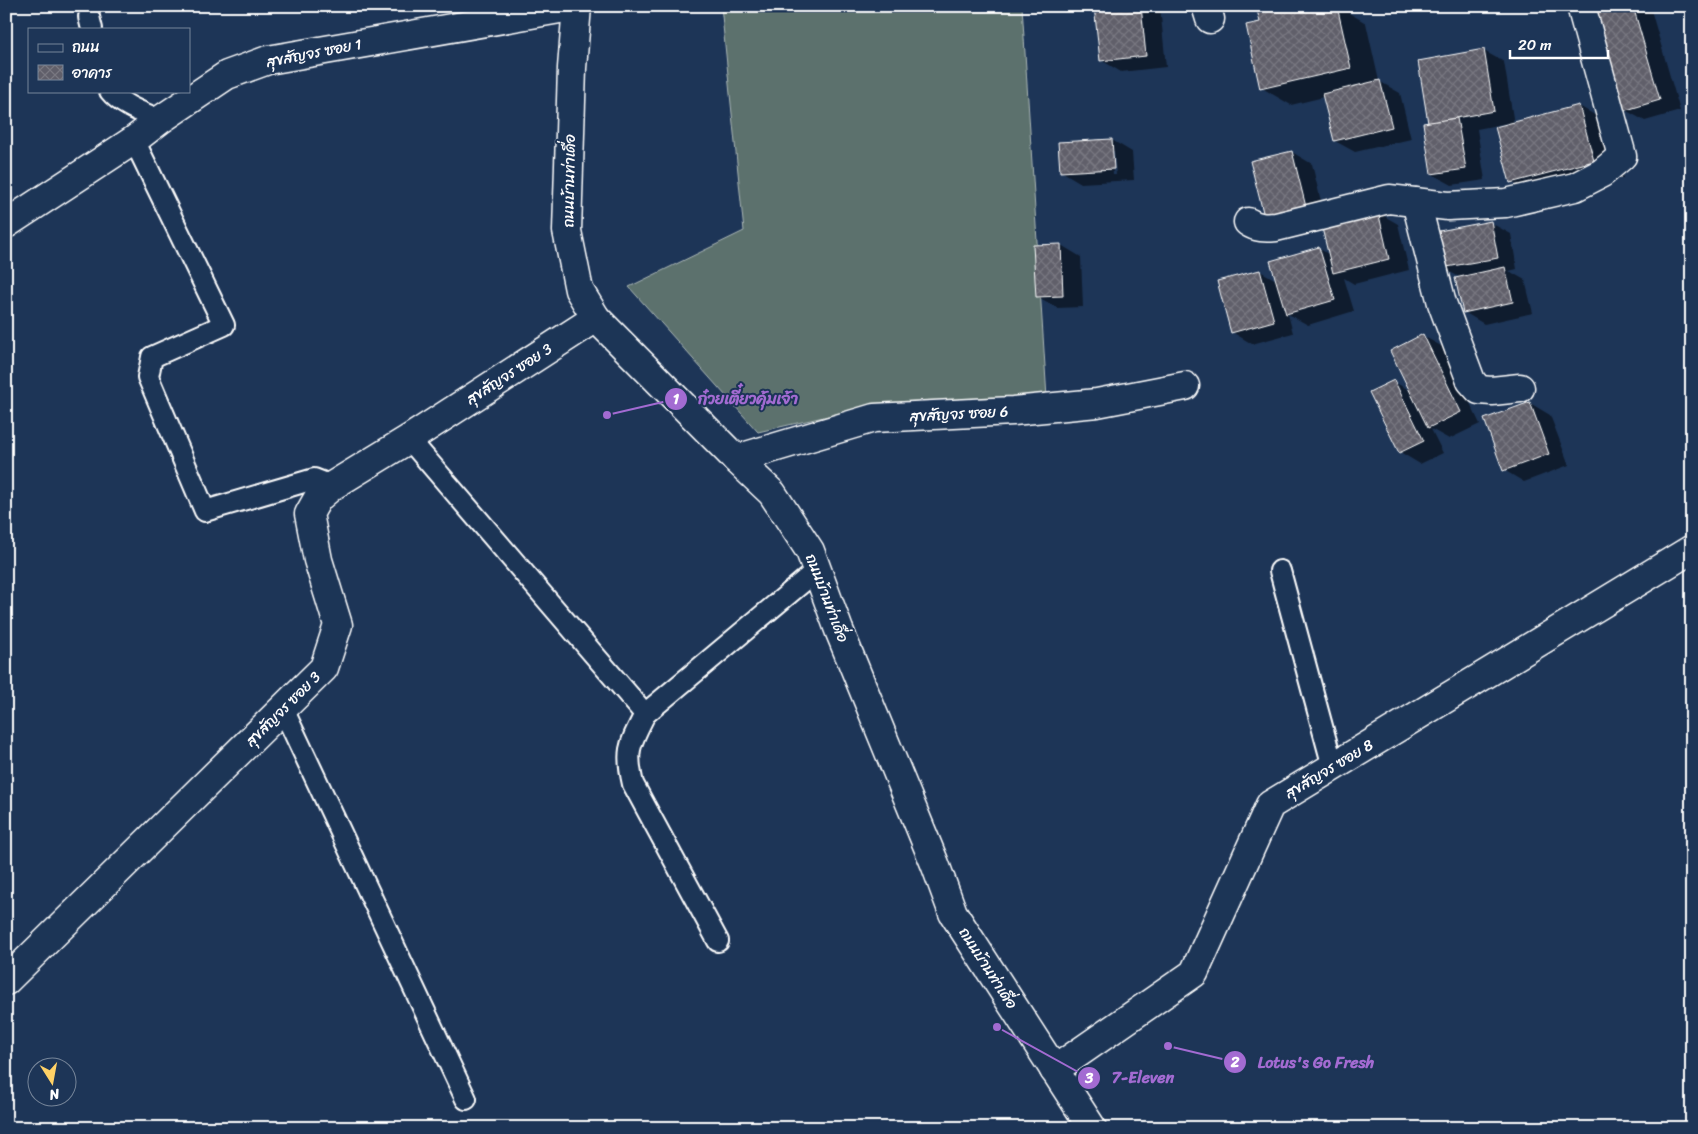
<svg xmlns="http://www.w3.org/2000/svg" width="1698" height="1134" viewBox="0 0 1698 1134" font-family="Sriracha,'Playpen Sans Thai',sans-serif">
<defs>
<pattern id="building-cross-hatch" width="8" height="8" patternUnits="userSpaceOnUse" patternTransform="scale(1.25)"><rect width="8" height="8" fill="#605f6a"/><path d="M0 0l8 8M0 8l8-8" fill="none" stroke="#787780"/></pattern>
</defs>
<rect width="100%" height="100%" fill="#1d3557"/>
<filter id="ink" filterUnits="userSpaceOnUse"><feTurbulence type="fractalNoise" baseFrequency=".02" numOctaves="2"/><feDisplacementMap in="SourceGraphic" scale="10" xChannelSelector="R" yChannelSelector="G"/><feConvolveMatrix kernelMatrix="1 2 1 2 8 2 1 2 1" color-interpolation-filters="sRGB"/></filter>
<g filter="url(#ink)">
<polygon fill="#5b716d" stroke="#adb8b6" points="721,6 1022,6 1047,398 867,407 758,432 629,287 744,231"/>
<g fill="#0007" fill-rule="evenodd">
<polygon points="1096,6 1160,6 1166,67 1121,72 1101,60"/>
<polygon points="1257,6 1337,6 1366,23 1379,81 1400,93 1411,139 1355,152 1335,141 1324,97 1291,105 1262,88 1261,23"/>
<polygon points="1604,6 1644,6 1651,10 1680,111 1645,121 1625,110"/>
<polygon points="1484,51 1504,62 1514,124 1579,106 1609,123 1623,178 1541,200 1512,182 1508,123 1477,129 1485,180 1452,185 1432,174 1430,123"/>
<path d="M1112 140 1132 152 1134 180 1081 183 1061 171ZM1112 151H1114L1116 175H1113Z"/>
<polygon points="1292,152 1312,164 1325,218 1285,227"/>
<polygon points="1377,212 1398,224 1409,270 1354,284 1344,278 1354,311 1308,325 1288,314 1293,333 1252,344 1232,332 1260,271 1278,281 1318,248 1330,255"/>
<polygon points="1491,223 1511,234 1517,269 1509,271 1525,280 1533,313 1484,324 1464,312 1461,278 1443,268"/>
<polygon points="1061,245 1081,257 1083,307 1057,308 1037,296"/>
<polygon points="1423,336 1443,347 1480,424 1449,439 1431,429 1443,453 1420,464 1400,452 1394,382 1411,391"/>
<polygon points="1530,403 1550,415 1569,465 1524,482 1504,470"/>
</g>
<g fill="url(#building-cross-hatch)" stroke="#fff">
<polygon points="1094,6 1141,6 1146,56 1100,61"/>
<polygon points="1256,6 1311,6 1312,10 1328,6 1337,6 1351,68 1260,89 1246,25 1260,22"/>
<polygon points="1599,6 1633,6 1660,100 1623,111 1594,8"/>
<polygon points="1484,49 1494,111 1428,123 1418,61"/>
<polygon points="1380,80 1392,127 1334,141 1322,94"/>
<polygon points="1579,105 1594,161 1510,183 1495,127"/>
<polygon points="1457,118 1466,169 1431,174 1423,123"/>
<polygon points="1112,139 1114,169 1060,172 1058,142"/>
<polygon points="1292,151 1306,207 1264,216 1250,161"/>
<polygon points="1378,211 1389,259 1333,273 1321,224"/>
<polygon points="1491,221 1498,258 1441,268 1434,232"/>
<polygon points="1061,244 1063,296 1036,297 1033,245"/>
<polygon points="1319,247 1335,300 1286,314 1270,261"/>
<polygon points="1505,267 1513,302 1463,313 1455,278"/>
<polygon points="1260,270 1274,321 1231,333 1217,281"/>
<polygon points="1423,334 1461,412 1428,428 1390,351"/>
<polygon points="1394,380 1424,441 1399,453 1369,392"/>
<polygon points="1530,402 1549,454 1503,471 1484,419"/>
</g>
<g fill="none" stroke-linecap="round" stroke-linejoin="round">
<g stroke="#fff" stroke-width="24">
<g id="lane">
<polyline points="89,17 92,29"/>
<path d="M110 91C122 106 144 113 160 120"/>
<polyline points="134,140 224,325 152,357 148,377 205,511 314,479 332,486"/>
<polyline points="409,439 645,714 817,570"/>
<polyline points="1280,571 1333,767"/>
<polyline points="283,709 466,1099"/>
<path d="M645 714C630 744 625 750 633 784L718 941"/>
</g>
</g>
<g stroke="#fff" stroke-width="31">
<g id="street">
<polyline points="1206,6 1210,19"/>
<polyline points="1416,202 1442,303 1471,381 1479,390 1492,391 1520,388"/>
<path d="M1248 222C1257 228 1265 228 1276 227L1389 199 1448 206 1506 203 1575 187 1602 173 1622 156 1581 6"/>
<polyline points="6,224 134,140 160,120 227,75 268,60 577,6"/>
<polyline points="736,459 874,418 1013,411 1097,403 1185,386"/>
<polyline points="6,981 324,668 338,625 318,560 309,514 318,498 332,486 409,439 596,318"/>
<polyline points="1054,1070 1194,973 1270,805 1692,549"/>
</g>
</g>
<g stroke="#fff" stroke-width="31">
<polyline id="secondary" points="577,6 572,68 567,231 579,290 596,318 736,459 772,493 810,551 839,630 935,864 953,913 1092,1128"/>
</g>
<use href="#lane" stroke="#1d3557" stroke-width="20"/>
<use href="#street" stroke="#1d3557" stroke-width="28"/>
<use href="#secondary" stroke="#1d3557" stroke-width="28"/>
</g>
</g>
<g text-anchor="middle" dominant-baseline="central" stroke-width="4" stroke-linejoin="round" paint-order="stroke">
<g font-size="15" fill="#fff" stroke="#1d3557">
<text transform="translate(314 53) rotate(-11)">สุขสัญจร ซอย 1</text>
<text transform="translate(569 181) rotate(-89)">ถนนบ้านท่าเดื่อ</text>
<text transform="translate(509 374) rotate(-33)">สุขสัญจร ซอย 3</text>
<text transform="translate(959 414) rotate(-3)">สุขสัญจร ซอย 6</text>
<text transform="translate(827 598) rotate(69)">ถนนบ้านท่าเดื่อ</text>
<text transform="translate(283 709) rotate(-45)">สุขสัญจร ซอย 3</text>
<text transform="translate(1329 769) rotate(-31)">สุขสัญจร ซอย 8</text>
<text transform="translate(988 968) rotate(57)">ถนนบ้านท่าเดื่อ</text>
</g>
</g>
<path fill="none" stroke="#a36bd2" stroke-width="2" d="M607 415L676 399M1168 1046L1235 1062M997 1027L1089 1078"/>
<g fill="#a36bd2" stroke="#1d3557" stroke-width="2">
<circle cx="607" cy="415" r="5"/>
<circle cx="1168" cy="1046" r="5"/>
<circle cx="997" cy="1027" r="5"/>
<circle cx="676" cy="399" r="12"/>
<circle cx="1235" cy="1062" r="12"/>
<circle cx="1089" cy="1078" r="12"/>
</g>
<g font-size="15" text-anchor="middle" font-weight="bold" fill="#fff">
<text x="676" y="404">1</text>
<text x="1235" y="1067">2</text>
<text x="1089" y="1083">3</text>
</g>
<g font-size="16" text-anchor="middle" font-weight="bold" fill="#a36bd2" stroke="#1d3557" stroke-width="4" stroke-linejoin="round" paint-order="stroke">
<text x="748" y="404">ก๋วยเตี๋ยวคุ้มเจ้า</text>
<text x="1316" y="1068">Lotus's Go Fresh</text>
<text x="1143" y="1083">7-Eleven</text>
</g>
<rect width="1698" height="1134" fill="none" stroke="#1d3557" stroke-width="25"/>
<rect x="12" y="12" width="1673" height="1109" fill="none" stroke="#fff" stroke-width="2" filter="url(#ink)"/>
<rect x="28" y="28" width="162" height="65" fill="#1d3557" stroke="#77869a"/>
<rect x="38" y="44" width="25" height="8" fill="#1d3557" stroke="#77869a"/>
<text x="72" y="52" font-size="15" fill="#ffffff">ถนน</text>
<rect x="38" y="65" width="25" height="15" fill="url(#building-cross-hatch)" stroke="#77869a"/>
<text x="72" y="78" font-size="15" fill="#ffffff">อาคาร</text>
<g transform="translate(52 1082) rotate(169)"><circle r="24" fill="#1d3557" stroke="#77869a"/>
<path d="M0-4L9 19L0 12L-9 19Z" fill="#ffd166"/>
<text y="-8" font-size="14" font-weight="bold" text-anchor="middle" fill="#ffffff">N</text>
</g>
<path d="M1510 50v8h98v-8" fill="none" stroke="#ffffff" stroke-width="2.5"/>
<text x="1518" y="50" font-size="15" fill="#ffffff" stroke="#1d3557" stroke-width="4" paint-order="stroke">20 m</text>
</svg>
